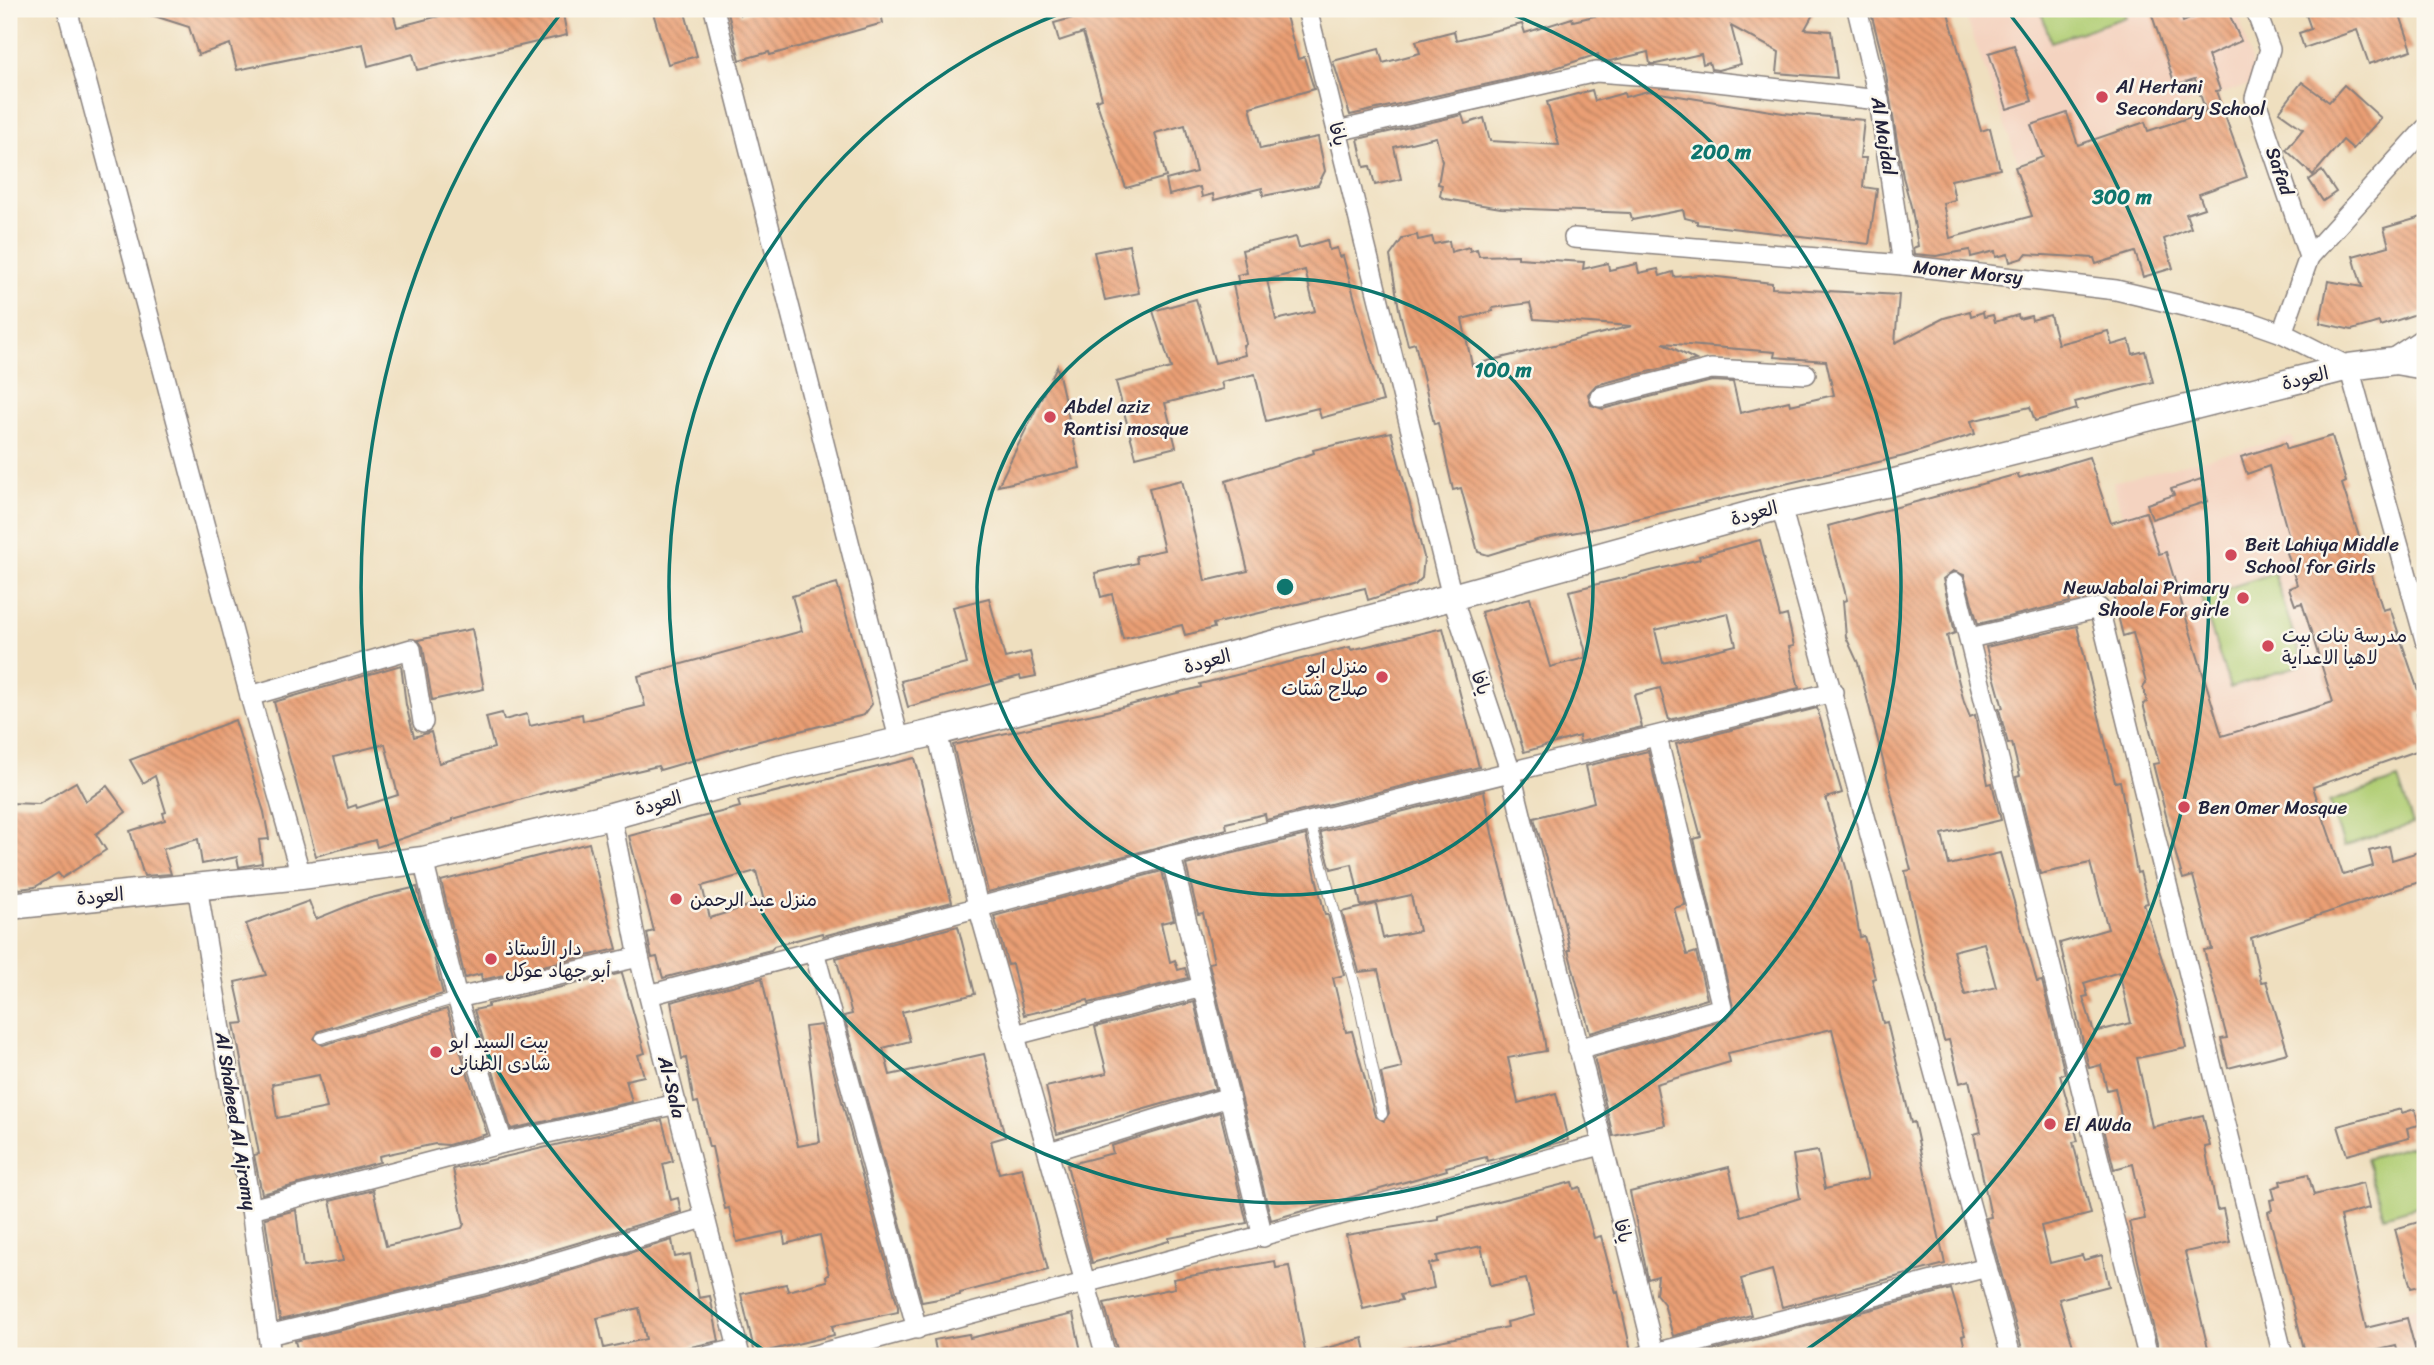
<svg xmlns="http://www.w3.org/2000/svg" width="2434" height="1365" viewBox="0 0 2434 1365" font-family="Sriracha,'Playpen Sans Arabic',sans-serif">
<defs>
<pattern id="building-back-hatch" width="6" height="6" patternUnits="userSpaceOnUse" patternTransform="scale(1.75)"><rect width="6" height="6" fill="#ea9f74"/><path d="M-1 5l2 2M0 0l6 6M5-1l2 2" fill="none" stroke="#bd8160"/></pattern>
</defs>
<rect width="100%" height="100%" fill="#fbf7ec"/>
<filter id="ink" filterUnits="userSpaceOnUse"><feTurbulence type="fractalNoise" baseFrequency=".0143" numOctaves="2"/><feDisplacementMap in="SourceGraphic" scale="14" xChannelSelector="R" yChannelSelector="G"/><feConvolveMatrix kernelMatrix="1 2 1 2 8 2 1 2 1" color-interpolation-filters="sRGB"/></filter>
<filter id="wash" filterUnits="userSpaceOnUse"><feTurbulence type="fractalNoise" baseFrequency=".00686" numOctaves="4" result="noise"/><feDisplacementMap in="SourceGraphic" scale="28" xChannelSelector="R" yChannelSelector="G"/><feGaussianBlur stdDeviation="1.57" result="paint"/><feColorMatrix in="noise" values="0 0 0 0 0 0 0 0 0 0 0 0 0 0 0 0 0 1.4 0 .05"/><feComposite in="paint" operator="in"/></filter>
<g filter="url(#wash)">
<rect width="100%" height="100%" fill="#efdfbf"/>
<g fill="#f4d3c0">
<polygon points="1963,9 2237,9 2257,82 2018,162"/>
<polygon points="2292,437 2327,547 2377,727 2211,780 2125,527 2113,482"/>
<polygon points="2425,1304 2425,1356 2389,1356 2379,1316"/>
</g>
<g fill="#b1ce75" stroke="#6a7858" stroke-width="2">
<polygon points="2040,9 2123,9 2126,17 2051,42"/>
<polygon points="2274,573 2303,664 2230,688 2201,597"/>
<polygon points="2398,779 2413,824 2344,846 2329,802"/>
<polygon points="2425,1142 2425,1204 2384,1216 2366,1159"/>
</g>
<g id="blocks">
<g fill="url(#building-back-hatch)" fill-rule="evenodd">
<polygon points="143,9 392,9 397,27 458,11 458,14 481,9 562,9 567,35 417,70 413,54 368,66 363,44 237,70 230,44 198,55 189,27 142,12"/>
<polygon points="652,9 684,9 697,56 668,64"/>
<polygon points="727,9 739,9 740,15 761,9 880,9 883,23 770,55 769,52 740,60"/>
<polygon points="1106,9 1284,9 1298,59 1304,57 1314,89 1250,107 1260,149 1318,137 1325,171 1318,185 1263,196 1262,188 1214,200 1213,194 1202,197 1200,187 1169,195 1166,180 1196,172 1185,125 1155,133 1166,177 1126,188 1096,100 1102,98 1083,33 1059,41 1054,23"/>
<polygon points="1624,9 1816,9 1805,29 1831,31 1837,78 1777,73 1779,52 1731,26 1741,64 1718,70 1711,69 1709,62 1703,64 1701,54 1656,64 1650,64 1648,52 1610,61 1599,60 1598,54 1546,71 1350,115 1333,61 1379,49 1383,63 1420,53 1416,41 1454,31 1456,40 1522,24 1525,33 1572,18 1573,21"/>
<polygon points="1870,9 1947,9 1981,131 1990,128 2000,169 1951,180 1955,200 1943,203 1950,238 2032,216 2015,167 2043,157 2031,125 2067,113 2078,145 2145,122 2148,131 2206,112 2195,79 2175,85 2150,9 2179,9 2183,22 2213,9 2227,9 2241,41 2208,56 2220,90 2216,91 2247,177 2199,194 2204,208 2186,214 2191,228 2164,239 2173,268 2143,277 2135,252 2096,264 2094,258 2026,254 2023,258 2010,262 2008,254 1996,257 1995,251 1971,257 1970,250 1936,256 1914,254 1913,248 1918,246 1912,210 1903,177 1884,63"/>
<polygon points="2304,9 2398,9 2412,50 2369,64 2357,30 2304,48 2299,33 2311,29"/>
<polygon points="2014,45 2032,101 2007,109 1989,53"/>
<polygon points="2302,82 2329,102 2344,85 2381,118 2353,149 2343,140 2313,175 2286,150 2303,129 2279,112"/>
<polygon points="1592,90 1595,101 1624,93 1625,97 1648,91 1783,113 1864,120 1860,158 1866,158 1863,187 1877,189 1869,244 1697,224 1697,221 1685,218 1683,210 1632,220 1630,213 1501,208 1445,199 1440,196 1442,185 1438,184 1442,161 1436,137 1394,147 1401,179 1375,185 1370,166 1364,167 1358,139 1462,115 1465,124 1484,118 1490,141 1559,145 1547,102"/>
<polygon points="2322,171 2336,192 2323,201 2309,180"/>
<polygon points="2425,216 2425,311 2380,326 2379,322 2352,330 2320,323 2328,281 2362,287 2353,256 2389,246 2384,228"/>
<path d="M1417 235 1418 240 1432 237 1434 244 1449 241 1451 252 1469 247 1470 251 1477 249 1479 256 1518 255V258L1584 262 1583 269 1608 263 1609 270 1637 264 1639 273 1658 269 1660 276 1673 272 1674 277 1699 275 1772 283V288L1899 295 1895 343 1944 318 1970 311 1971 316 1983 312 1984 317 1993 315 1995 322 2018 315 2019 319 2031 316 2032 320 2050 315 2058 344 2108 331 2112 345 2129 340 2133 354 2145 351 2153 382 2075 402 2077 409 2035 421 2030 407 1971 421 1975 434 1904 456 1598 528 1540 539 1488 555 1478 552 1461 488 1453 490 1438 423 1434 424 1415 343 1408 345 1399 309 1390 256 1403 238ZM1530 303 1534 319 1632 326 1472 365 1462 319 1493 311 1492 308ZM1663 343 1775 352 1774 357 1826 361 1834 395 1790 405 1789 401 1740 413 1733 382 1712 381 1603 409 1591 405 1588 394 1596 385 1696 360Z"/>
<path d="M1296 237 1299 248 1327 240 1329 250 1337 248 1339 257 1343 256 1383 401 1321 418 1318 408 1266 421 1255 374 1221 382 1223 389 1165 403 1176 447 1136 457 1116 382 1171 368 1153 311 1196 299 1215 363 1245 355 1243 345 1246 344 1233 285 1239 284 1237 275 1247 273 1242 250ZM1305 270 1315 311 1276 320 1267 280Z"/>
<polygon points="1129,245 1139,293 1105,300 1094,252"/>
<polygon points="1057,366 1080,468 998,486"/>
<polygon points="1391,432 1424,557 1422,578 1415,585 1368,600 1365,588 1213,624 1214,628 1185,635 1182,625 1123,639 1112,594 1101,597 1095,573 1137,563 1136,556 1164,550 1149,488 1182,480 1205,581 1248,571 1226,481 1314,453 1313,450"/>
<path d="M2332 436 2346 482 2342 484 2383 610 2390 608 2425 711 2417 713 2425 748 2313 787 2343 875 2373 866 2369 851 2389 846 2392 860 2425 850V880L2251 938 2261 982 2266 981 2288 1053 2228 1068 2221 1039 2227 1038 2204 950 2212 949 2193 876 2183 879 2177 859 2153 764 2159 763 2143 704 2147 702 2143 688 2146 683 2133 633 2123 636 2111 587 2069 599 2070 602 1978 624 1964 575 1953 571 1943 579 1955 633 1947 636 1964 702 1970 717 1975 715 1988 784 1992 783 2001 820 1942 834 1949 865 2000 853 2037 982 2042 981 2065 1074 2060 1075 2078 1141 2073 1142 2091 1214 2041 1226 2050 1263 2082 1255 2084 1260 2102 1255 2109 1286 2059 1299 2076 1356H2024L1986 1218 1991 1217 1974 1134 1981 1132 1969 1080 1960 1083 1949 1040 1944 1041 1926 972 1905 871 1911 870 1858 663 1846 637 1843 601 1847 600 1828 526 2018 474 2019 478 2089 457 2111 523 2146 512 2159 554 2166 552 2222 736 2333 702 2302 603 2295 605 2289 588 2297 585 2285 546 2291 544 2269 466 2247 474 2241 457 2285 443 2287 449ZM1984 943 1996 987 1965 995 1953 951Z"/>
<polygon points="2201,479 2208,501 2152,519 2147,504 2174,495 2171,489"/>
<path d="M1760 540 1780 617 1787 615 1794 646 1789 647 1799 688 1669 720 1660 688 1634 695 1642 727 1580 742 1579 736 1524 752 1481 612 1530 598 1550 667 1585 658V649L1569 591 1700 559 1699 556ZM1728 613 1736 645 1663 663 1655 630Z"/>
<path d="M837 583 872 704 864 715 763 740 660 770 658 766 547 792 453 819V821L377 847 375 840 316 856 274 702 401 665 406 705 414 737 431 732 439 763 494 748 486 717 502 713 504 720 527 714 530 726 582 714 583 721 645 706 638 676 802 631 792 596ZM385 744 398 795 357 808 356 805 348 808 334 757Z"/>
<polygon points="989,598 1005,658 1030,652 1036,676 1021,679 1020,676 908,707 901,681 967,664 953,607"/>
<path d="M2077 626 2115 782 2120 781 2137 873 2140 872 2148 903 2144 904 2177 1005 2186 1048 2137 1058 2152 1127 2203 1115 2210 1146 2205 1147 2217 1210 2223 1209 2230 1242 2185 1252 2210 1356H2160L2129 1222 2145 1219 2133 1164 2114 1169 2104 1129 2123 1125 2115 1088 2107 1090 2101 1065 2089 1068 2060 943 2108 929 2090 863 2040 874 2016 777 2020 776 2012 743 2008 744 1999 709 2003 708 1986 647ZM2119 972 2131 1023 2094 1032 2083 997 2088 996 2084 983Z"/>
<polygon points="1443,628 1479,767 1266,820 1265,814 1226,823 1227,829 988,892 953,745 1102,712 1201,687 1200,684 1350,647 1351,650"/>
<polygon points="472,629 484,689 432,700 423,647 418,640"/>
<polygon points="1817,708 1842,793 1826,798 1849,878 1860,937 1864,936 1875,978 1872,979 1883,1023 1887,1022 1911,1123 1914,1122 1945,1264 1782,1307 1772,1270 1741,1279 1751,1315 1673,1336 1664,1304 1656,1294 1658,1276 1648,1279 1630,1192 1729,1167 1741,1216 1800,1198 1793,1155 1818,1151 1825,1189 1868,1179 1832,1029 1728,1053 1730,1062 1656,1084 1665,1125 1613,1136 1594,1057 1725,1020 1734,1011 1694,839 1701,837 1676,744"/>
<polygon points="235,720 264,812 269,839 259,840 262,863 239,867 237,857 202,864 198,839 163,849 171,874 144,876 130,831 165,820 163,813 166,812 155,776 143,783 130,760"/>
<polygon points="1648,751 1685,905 1674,908 1687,955 1696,952 1707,999 1590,1033 1568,950 1570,950 1562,914 1534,818 1594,802 1586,766"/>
<path d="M915 758 952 902 823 936 822 933 774 946 771 950 663 978 657 957 652 958 651 954 647 933 654 931 629 836 740 807 738 801ZM756 871 764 901 710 918 702 886Z"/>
<polygon points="76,782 86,801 107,786 126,812 96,834 106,850 62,878 58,873 35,887 19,889 9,872 9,803 39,804"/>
<polygon points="1484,791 1492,833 1544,1037 1546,1051 1508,1058 1518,1103 1556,1093 1568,1140 1487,1161 1486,1157 1446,1167 1447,1170 1271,1220 1209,963 1214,962 1203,913 1198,914 1186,865 1306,835 1325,915 1328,915 1344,975 1333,978 1346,1032 1352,1031 1375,1116 1384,1121 1389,1113 1381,1073 1402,1068 1378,970 1359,972 1342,912 1376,904 1383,938 1419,931 1411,895 1361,906 1352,864 1331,869 1320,832"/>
<polygon points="589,843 617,949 482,980 481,974 465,978 441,881"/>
<polygon points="1162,871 1174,920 1161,923 1170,962 1175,960 1178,970 1185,968 1188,978 1089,1003 1088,1000 1024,1015 1012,964 1008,965 994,916"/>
<path d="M417 887 443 994 319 1031 314 1039 323 1045 447 1009 487 1134 448 1145 435 1144 379 1156 380 1162 262 1194 254 1155 259 1154 234 1024 244 1023 235 982 266 975 246 924 309 901 316 919 363 900ZM319 1075 327 1108 277 1118 272 1084Z"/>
<polygon points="958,926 975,994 902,1012 910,1041 883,1048 890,1075 984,1054 1005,1137 991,1141 999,1173 1022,1168 1048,1270 960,1293 960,1295 922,1302 844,1016 852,1014 836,958"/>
<polygon points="622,973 645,1053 638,1055 644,1076 626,1080 632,1102 511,1129 474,1010 488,1007 488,1004"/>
<polygon points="762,978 798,1146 820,1142 805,1027 821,1025 898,1307 898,1312 832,1326 834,1335 755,1354 741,1294 786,1284 788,1291 827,1281 826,1276 829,1275 820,1235 785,1244 783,1232 737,1242 729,1208 725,1209 712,1147 709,1147 698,1102 694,1103 686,1058 682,1059 671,1002"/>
<polygon points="1194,1002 1215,1089 1057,1134 1046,1087 1107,1073 1095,1027"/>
<polygon points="2401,1109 2402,1113 2415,1109 2419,1125 2407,1128 2409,1138 2347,1155 2338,1126"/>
<polygon points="1220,1112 1247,1223 1169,1238 1169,1241 1092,1263 1067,1165 1113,1153 1111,1146"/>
<polygon points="662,1120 673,1161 663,1164 671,1200 678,1198 681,1212 480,1272 280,1320 265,1218 296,1210 303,1267 343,1261 330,1201 373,1190 386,1246 422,1238 462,1228 464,1224 453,1169"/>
<polygon points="2308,1174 2314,1195 2363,1183 2369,1208 2340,1216 2366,1328 2407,1318 2417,1356 2399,1356 2396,1346 2353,1356 2306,1356 2268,1212 2272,1210 2270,1200 2275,1199 2272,1188 2281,1185 2280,1181"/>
<polygon points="1572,1182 1574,1189 1580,1187 1594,1238 1601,1236 1616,1293 1618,1292 1632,1356 1397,1356 1396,1350 1508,1327 1507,1322 1535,1315 1526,1279 1490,1286 1481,1246 1437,1256 1438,1262 1429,1264 1434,1288 1400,1295 1402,1300 1363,1309 1346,1235 1438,1220 1438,1216"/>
<polygon points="2425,1220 2425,1285 2411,1288 2395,1229"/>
<path d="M672 1240 675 1257 690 1254 699 1298 710 1296 719 1341 662 1353 663 1356H299L295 1341 486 1296ZM639 1308 646 1339 604 1348 597 1318Z"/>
<polygon points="1275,1261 1276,1268 1289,1266 1306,1356 1119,1356 1104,1303 1175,1288 1173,1279"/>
<polygon points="1951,1289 1965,1335 1962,1336 1967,1356 1692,1356"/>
<polygon points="1073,1314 1082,1356 937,1356 934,1340 969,1334 970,1338"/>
<polygon points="1363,1338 1367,1356 1316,1356 1316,1351"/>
</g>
</g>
</g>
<g filter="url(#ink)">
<use href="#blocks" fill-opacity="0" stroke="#88807d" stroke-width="2"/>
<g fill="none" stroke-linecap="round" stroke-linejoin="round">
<g stroke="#88807d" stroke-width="12">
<g id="lane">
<polyline points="1310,822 1358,997 1382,1114"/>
<polyline points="321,1038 457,998"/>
</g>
</g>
<g stroke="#88807d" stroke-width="22">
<g id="street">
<polyline points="67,9 250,696 301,876"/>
<polyline points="714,9 899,739"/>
<polyline points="1307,9 1452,597 1510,770 1655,1356"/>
<polyline points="1857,9 1879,100 1903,265"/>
<polyline points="2255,9 2270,49 2255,98 2309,257 2282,333"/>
<polyline points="1337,131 1596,72 1690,79 1879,100"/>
<polyline points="1574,238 1903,265 2116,290 2251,322 2282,333 2349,367 2425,640"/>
<polyline points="2309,257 2425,129"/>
<polyline points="1600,397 1711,369 1806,374"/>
<polyline points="1781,506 2011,1356"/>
<polyline points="1955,583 2148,1356"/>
<polyline points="1970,638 2099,608 2283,1356"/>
<polyline points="250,696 411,649 423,722"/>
<polyline points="937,732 978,906 1106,1356"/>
<polyline points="611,816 639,957 740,1356"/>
<polyline points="1171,856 1263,1237"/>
<polyline points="423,860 457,998 503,1143"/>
<polyline points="197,886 251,1209 271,1356"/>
<polyline points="814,951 917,1329"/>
<polyline points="649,995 1171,856 1833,692"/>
<polyline points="457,998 639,957"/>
<polyline points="1015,1035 1202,987"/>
<polyline points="1578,1049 1722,1008 1657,737"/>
<polyline points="1049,1152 1229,1097"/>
<polyline points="251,1209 503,1143 677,1104"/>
<polyline points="268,1335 483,1284 704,1218"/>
<polyline points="708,1356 737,1349"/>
<polyline points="811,1356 1601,1145"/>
<polyline points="1644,1356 1987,1267"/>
</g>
</g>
<g stroke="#88807d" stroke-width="29">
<g id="secondary">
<polyline points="2395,361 2425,341"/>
<polyline points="9,906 301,876 423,860 611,816 779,769 937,732 1452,597 1781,506 1890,483 2349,367 2395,361 2425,366"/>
</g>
</g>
<use href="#lane" stroke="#fff" stroke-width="10"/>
<use href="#street" stroke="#fff" stroke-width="19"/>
<use href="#secondary" stroke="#fff" stroke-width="26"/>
</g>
</g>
<g fill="none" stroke="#0f766e" stroke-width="3.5">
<circle cx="1285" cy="587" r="308"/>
<path d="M1501 10A616 616 0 1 1 1069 10"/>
<path d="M768 1353A924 924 0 0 1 562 12M2008 12A924 924 0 0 1 1802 1353"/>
</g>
<g fill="#d1495b" stroke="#fbf7ec" stroke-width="2.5">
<circle cx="2102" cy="97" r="7"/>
<circle cx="1050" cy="417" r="7"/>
<circle cx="2231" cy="555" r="7"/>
<circle cx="2243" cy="598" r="7"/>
<circle cx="2268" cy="646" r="7"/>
<circle cx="1382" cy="677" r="7"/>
<circle cx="2184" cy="807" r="7"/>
<circle cx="676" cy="899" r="7"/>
<circle cx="491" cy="959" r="7"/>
<circle cx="436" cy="1052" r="7"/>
<circle cx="2050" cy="1124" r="7"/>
</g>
<g text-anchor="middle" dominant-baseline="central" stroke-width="5" stroke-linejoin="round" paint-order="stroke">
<g font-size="19" fill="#22223b" stroke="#fbf7ec" text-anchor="start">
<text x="2116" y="86">Al Hertani<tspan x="2116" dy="22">Secondary School</tspan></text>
<text x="1064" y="406">Abdel aziz<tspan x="1064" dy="22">Rantisi mosque</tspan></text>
<text x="2245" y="544">Beit Lahiya Middle<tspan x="2245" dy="22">School for Girls</tspan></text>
<text x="2229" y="587" text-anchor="end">NewJabalai Primary<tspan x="2229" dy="22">Shoole For girle</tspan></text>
<text x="2282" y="635">مدرسة بنات بيت<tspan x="2282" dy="22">لاهيا الاعداية</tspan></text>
<text x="1368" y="666" text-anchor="end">منزل ابو<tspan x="1368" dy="22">صلاح شتات</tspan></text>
<text x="2198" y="807">Ben Omer Mosque</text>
<text x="690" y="899">منزل عبد الرحمن</text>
<text x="505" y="948">دار الأستاذ<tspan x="505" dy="22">أبو جهاد عوكل</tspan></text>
<text x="450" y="1041">بيت السيد ابو<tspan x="450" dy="22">شادى الطنانى</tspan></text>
<text x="2064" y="1124">El AWda</text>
</g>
<g font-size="19" fill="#22223b" stroke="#fbf7ec">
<text transform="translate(1338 134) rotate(76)">يافا</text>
<text transform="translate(1884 136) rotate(81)">Al Majdal</text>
<text transform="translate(2280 171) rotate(71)">Safad</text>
<text transform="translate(1968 272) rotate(6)">Moner Morsy</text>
<text transform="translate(2305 378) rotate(-14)">العودة</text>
<text transform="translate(1754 513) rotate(-15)">العودة</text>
<text transform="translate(1207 661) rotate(-15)">العودة</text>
<text transform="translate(1481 683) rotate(71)">يافا</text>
<text transform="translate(658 803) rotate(-16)">العودة</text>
<text transform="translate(100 896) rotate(-6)">العودة</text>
<text transform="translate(672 1087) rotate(76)">Al-Sala</text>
<text transform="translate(236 1121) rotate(81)">Al Shaheed Al Ajramy</text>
<text transform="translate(1623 1231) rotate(76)">يافا</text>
</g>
</g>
<circle cx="1285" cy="587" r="10" fill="#0f766e" stroke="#fbf7ec" stroke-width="3.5"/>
<g font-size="21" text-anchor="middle" font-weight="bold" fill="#0f766e" stroke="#fbf7ec" stroke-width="5" stroke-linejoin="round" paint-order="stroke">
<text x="1721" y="159">200 m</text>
<text x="2122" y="204">300 m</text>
<text x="1503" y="377">100 m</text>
</g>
<rect width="2434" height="1365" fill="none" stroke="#fbf7ec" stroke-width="35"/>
</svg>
